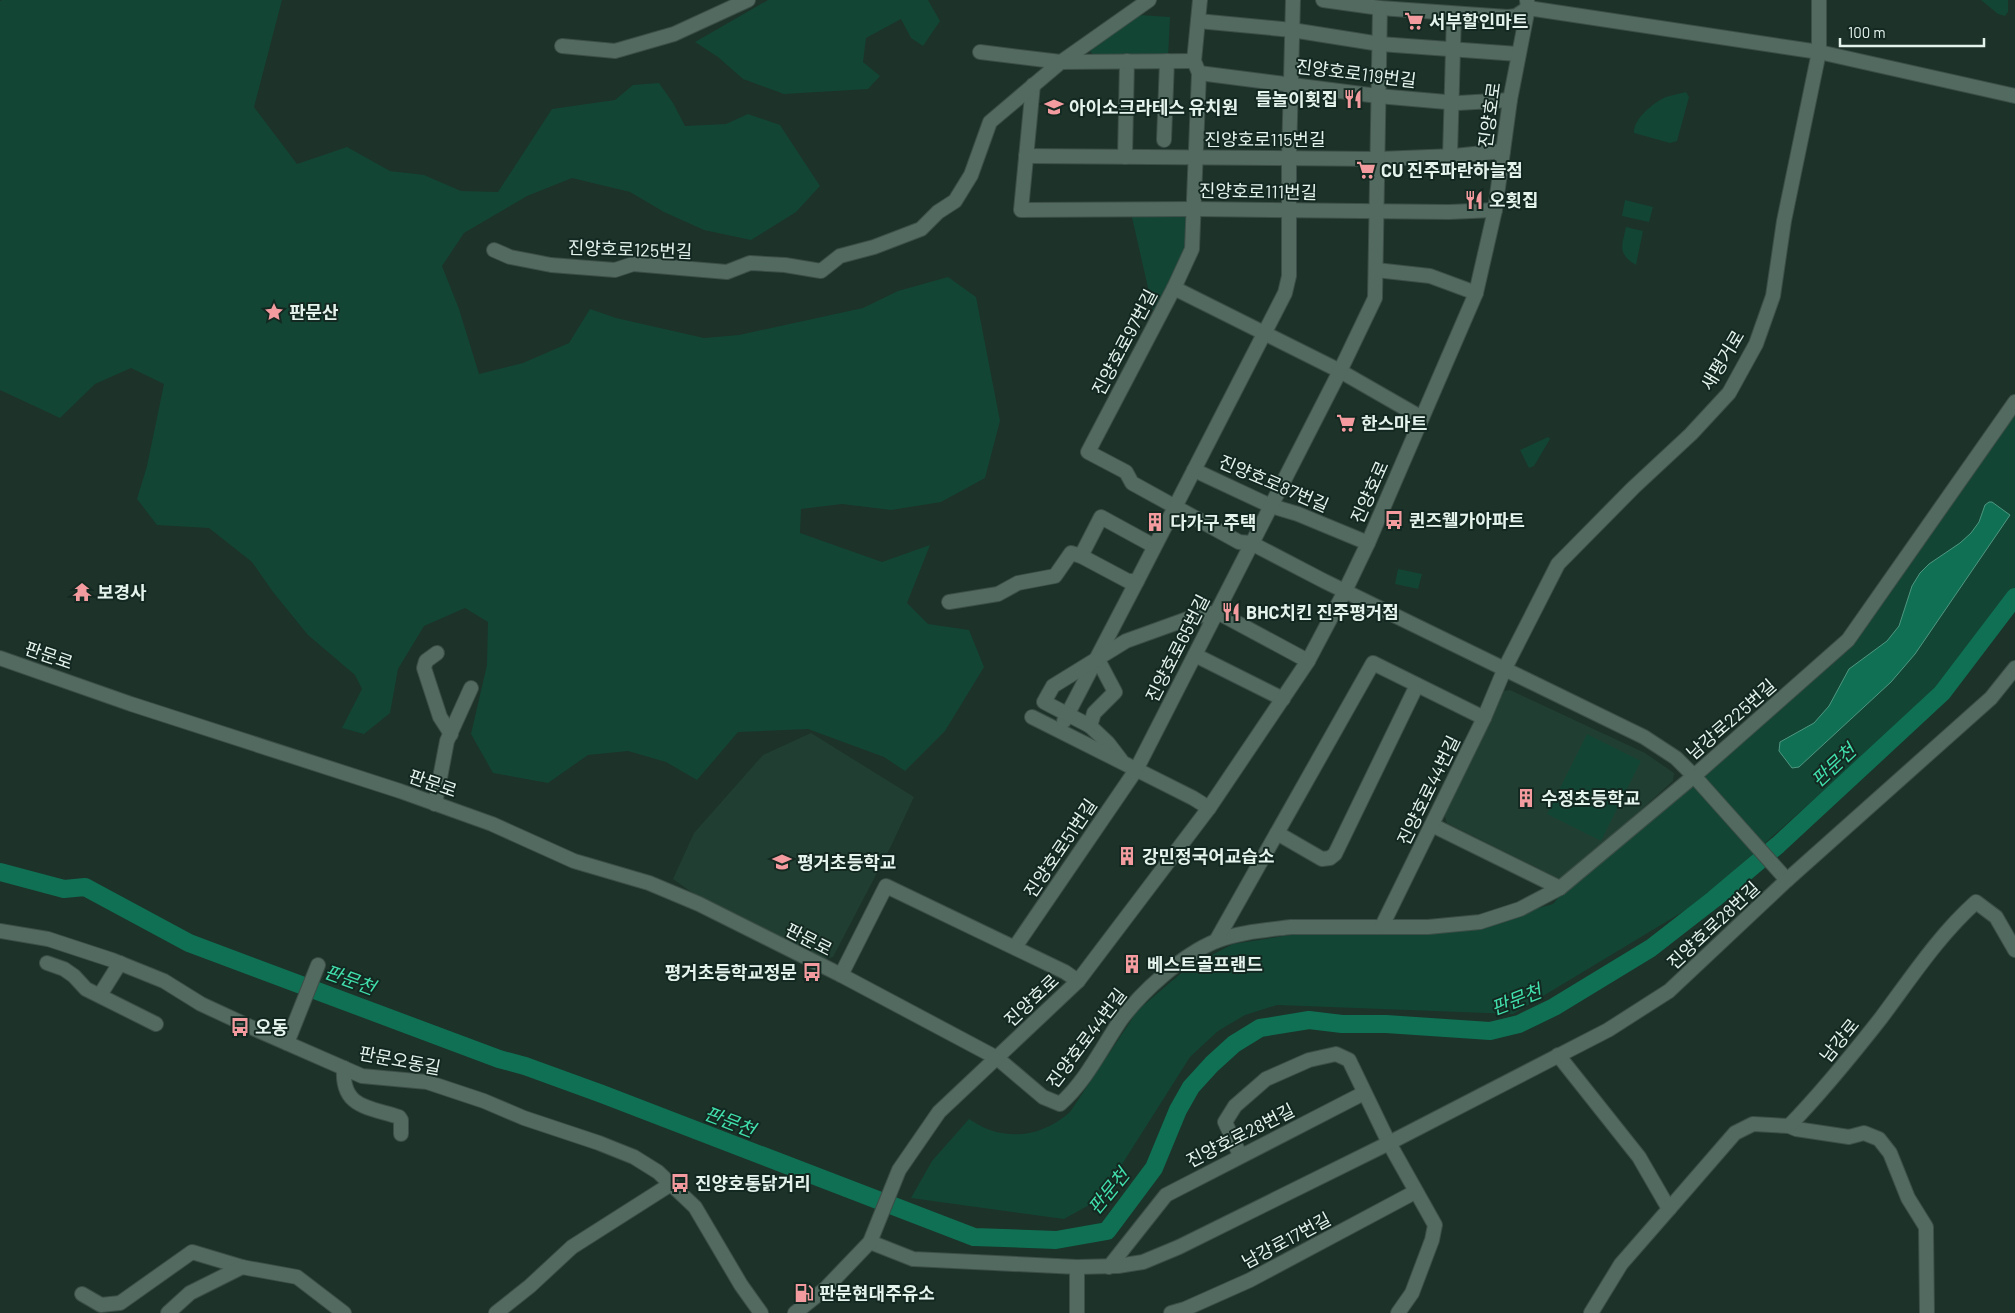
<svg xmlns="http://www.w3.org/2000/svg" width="2015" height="1313" viewBox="0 0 2015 1313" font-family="Barlow,'Noto Sans KR',sans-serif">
<rect width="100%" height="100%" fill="#1d3229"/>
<g fill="#203e32">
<polygon points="1510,690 1645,753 1674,773 1673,781 1568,875 1560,879 1447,823 1444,814 1504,691"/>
<polygon points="811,733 914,797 891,846 833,957 824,959 694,894 673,879 694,833 763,755"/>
</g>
<g fill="#134534">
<polygon points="2,0 282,0 254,107 297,164 347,147 390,171 424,175 461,191 498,192 552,109 615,100 633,85 659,83 673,103 685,126 726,124 748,114 780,125 820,186 796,212 751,240 704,230 664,212 630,192 572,178 527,196 464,233 442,266 459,309 479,374 523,363 569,343 590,309 616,318 704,338 739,335 863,308 898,291 948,277 976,297 1000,421 985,478 941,502 891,510 842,504 801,509 800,533 882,562 930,545 907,603 928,624 969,630 984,667 945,731 905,771 884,757 808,729 738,732 697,780 666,762 628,751 588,755 548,783 493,773 471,734 487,665 488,622 465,608 424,626 398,669 390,713 364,734 342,728 362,689 355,675 308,635 273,592 252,562 209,528 157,525 137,499 147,466 164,384 131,368 95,384 60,418 0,390 0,1"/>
<polygon points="768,0 928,0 940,21 923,46 911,38 901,19 866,38 863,62 880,76 868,89 784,94 743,79 718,57 695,42"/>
<polygon points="1981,0 2008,0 2008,12 2005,16 1998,14"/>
<polygon points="1139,15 1170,17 1168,57 1093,55 1088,48"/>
<path d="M1686 92 1689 97 1677 141 1670 143 1634 133C1633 119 1654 102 1666 97 1672 95 1679 94 1686 92Z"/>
<polygon points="1625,200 1653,207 1649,222 1622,216"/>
<polygon points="1131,213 1189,213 1189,248 1154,314"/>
<path d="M1626 227 1643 231 1636 265C1617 254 1622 245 1626 227Z"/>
<path d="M2015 410V593L1963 666 1699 902 1513 1014 1277 1005 1245 1015 1218 1031 1190 1057 1100 1199 1064 1219 911 1198 932 1161 969 1119C976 1123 983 1128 990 1130 1020 1140 1047 1132 1070 1112L1138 1010 1187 968 1233 944 1297 934 1521 913 1553 904 1564 891 1835 662 1872 613Z"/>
<polygon points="1548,437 1550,439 1534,466 1529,468 1520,450"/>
<polygon points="1398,569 1422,574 1418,589 1395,584"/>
<polygon points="1587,734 1641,761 1601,841 1547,814"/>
</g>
<polygon fill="#0f7053" stroke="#4f9781" points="1989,502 1992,502 2010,515 1915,654 1891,682 1799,767 1792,768 1779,751 1780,742 1814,723 1829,706 1849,669 1887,641 1899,626 1912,586 1920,573 1929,564 1960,543 1971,533 1979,522 1985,505"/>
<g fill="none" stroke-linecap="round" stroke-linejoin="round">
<polyline stroke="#0f7053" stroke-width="18" points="0,872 64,889 85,887 189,943 499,1059 525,1066 602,1094 974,1237 1056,1240 1107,1231 1154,1168 1178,1110 1191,1087 1212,1064 1234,1044 1260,1028 1309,1020 1342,1024 1386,1024 1490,1031 1519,1024 1554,1007 1651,948 1714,899 1778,845 1942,693 2015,597"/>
<g stroke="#3b4e47" stroke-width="16">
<g id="minor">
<polyline points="1323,0 1380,8 1508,17 1516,16 1528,8 1819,52 2015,96"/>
<polyline points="1198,21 1292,30 1380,44 1518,54"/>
<polyline points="562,46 615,51 674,34 748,0"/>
<polyline points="980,52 1061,62 1149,0"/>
<polyline points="1199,73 1378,96 1458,103 1510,100"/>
<polyline points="1033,85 1021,210 1194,209 1449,212 1495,210"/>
<polyline points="1164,140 1167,61"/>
<polyline points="1026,156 1378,159 1454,156 1503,151"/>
<polyline points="1450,156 1454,14"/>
<polyline points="1125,157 1127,61"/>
<polyline points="494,250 510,257 551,265 615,270 633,264 727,272 750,263 785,265 821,271 840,256 874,247 921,229 938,212 955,201 971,175 990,122 1061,62 1194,61"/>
<polyline points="1376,270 1430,276 1476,293"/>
<polyline points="1174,288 1192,249 1199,73 1194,61 1200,0"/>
<polyline points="1422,418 1340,371 1174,288 1088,452 1126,472 1132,483 1239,542 1251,543 1324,581 1644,737 1676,758 1694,776 1848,640 2015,402"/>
<polyline points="1194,470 1271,506 1298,514 1368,543"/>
<polyline points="1081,556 1101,517 1154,546"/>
<polyline points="949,602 998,594 1018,583 1055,576 1071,553 1081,556 1128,581 1137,581 1285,293 1289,276 1289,158 1293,0"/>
<polyline points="437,653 426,661 424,668 440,717 451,734"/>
<polyline points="1195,655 1283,699"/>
<path d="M0 658 131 704 400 791 492 824 574 861 649 883 699 904 841 975 997 1058 1043 1097 1060 1104C1086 1081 1101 1049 1120 1021 1141 992 1182 955 1216 941 1239 932 1267 930 1291 927H1428L1480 922 1520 909 1560 888 1694 776 1787 880"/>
<polyline points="1097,658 1115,692 1094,713 1090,726 1108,743 1121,760"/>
<polyline points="1032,717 1193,798 1209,808"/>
<polyline points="1064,721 1137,581"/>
<polyline points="1090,726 1044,702 1053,686 1126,641 1187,619 1217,612 1308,661"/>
<polyline points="435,804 447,741 471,688"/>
<polyline points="1432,825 1560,888"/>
<polyline points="1277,833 1322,859 1330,858 1335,854 1417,685"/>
<polyline points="1382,926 1484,718 1505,668 1558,564 1633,488 1691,434 1729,393 1756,344 1773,296 1784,221 1819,52 1819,0"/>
<polyline points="0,931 48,939 112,960 164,981 201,1004 257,1030 362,1076 427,1082 484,1101 524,1118 599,1143 634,1157 658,1172 695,1207 741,1285 761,1313"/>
<polyline points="1216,941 1373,663 1484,718"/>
<polyline points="1015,947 1136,770 1340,371 1375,298 1380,8"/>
<polyline points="47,963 64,969 74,976 86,989 156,1024"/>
<polyline points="841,975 886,886 1065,972 1078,981"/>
<polyline points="100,995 120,963"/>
<polyline points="287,1043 318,965"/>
<polyline points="1558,1055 1639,1157 1669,1209 1621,1264 1591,1313"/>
<path d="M344 1068C341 1108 369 1107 399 1117L401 1120V1134"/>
<polyline points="1789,1126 1796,1129 1849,1137 1864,1133 1879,1139 1890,1153 1908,1198 1926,1227 1927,1313"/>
<polyline points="1240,1155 1225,1122 1235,1106 1266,1079 1309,1060 1336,1054 1349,1060 1389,1143 1435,1225 1432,1240 1412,1293 1398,1313"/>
<path d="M1669 1209 1735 1133 1753 1124 1789 1126C1822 1092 1852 1055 1881 1018 1911 978 1939 935 1976 902L1996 917 2015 950"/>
<polyline points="870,1242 913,1259 1077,1267 1118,1266 1143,1262 1179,1247 1389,1143 1608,1030 1669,991 1787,880 1991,698 2015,668"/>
<polyline points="1077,1267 1077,1313"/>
<polyline points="1109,1267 1166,1195 1364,1093"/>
<polyline points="82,1294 101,1305 120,1303 192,1252 242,1267"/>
<polyline points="168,1313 190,1293 242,1267 297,1277 344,1313"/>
<polyline points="496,1313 530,1286 572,1247 671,1184"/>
<polyline points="795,1313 825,1289 870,1242 899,1170 939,1112 1078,981 1209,808 1308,661 1345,591 1368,543 1476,293 1495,210 1510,100 1528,8 1527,0"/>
<polyline points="1171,1313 1185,1309 1250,1280 1415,1192"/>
</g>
</g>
<use href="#minor" stroke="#536a60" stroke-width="14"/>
</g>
<defs>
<g id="supermarket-bare" transform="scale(1.5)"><path d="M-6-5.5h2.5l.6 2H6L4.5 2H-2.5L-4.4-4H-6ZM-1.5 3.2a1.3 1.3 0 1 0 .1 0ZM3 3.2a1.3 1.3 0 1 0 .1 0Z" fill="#f49b9f" stroke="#132820" stroke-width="2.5" paint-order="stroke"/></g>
<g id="restaurant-bare" transform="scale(1.5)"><path d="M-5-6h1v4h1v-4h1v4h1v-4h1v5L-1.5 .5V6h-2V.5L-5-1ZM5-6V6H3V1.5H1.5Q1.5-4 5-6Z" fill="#f49b9f" stroke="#132820" stroke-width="2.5" paint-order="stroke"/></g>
<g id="school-bare" transform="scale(1.5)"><path d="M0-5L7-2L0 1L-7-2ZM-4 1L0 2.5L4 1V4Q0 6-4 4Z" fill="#f49b9f" stroke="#132820" stroke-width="2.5" paint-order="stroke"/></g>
<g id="sight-bare" transform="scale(1.5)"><path d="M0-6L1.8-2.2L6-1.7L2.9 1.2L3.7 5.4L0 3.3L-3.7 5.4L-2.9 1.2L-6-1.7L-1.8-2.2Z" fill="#f49b9f" stroke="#132820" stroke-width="2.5" paint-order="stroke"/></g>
<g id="bus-bare" transform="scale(1.5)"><path d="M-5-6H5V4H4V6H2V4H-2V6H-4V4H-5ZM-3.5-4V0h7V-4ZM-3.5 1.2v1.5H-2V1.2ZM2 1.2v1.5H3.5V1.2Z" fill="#f49b9f" stroke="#132820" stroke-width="2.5" paint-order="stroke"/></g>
<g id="building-bare" transform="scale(1.5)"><path d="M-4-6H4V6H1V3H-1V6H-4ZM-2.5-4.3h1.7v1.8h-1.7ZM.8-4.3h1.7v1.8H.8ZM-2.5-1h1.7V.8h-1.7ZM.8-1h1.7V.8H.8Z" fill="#f49b9f" stroke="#132820" stroke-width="2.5" paint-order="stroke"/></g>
<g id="temple-bare" transform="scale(1.5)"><path d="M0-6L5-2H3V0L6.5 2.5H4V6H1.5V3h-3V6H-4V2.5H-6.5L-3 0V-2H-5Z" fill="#f49b9f" stroke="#132820" stroke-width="2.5" paint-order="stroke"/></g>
<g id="fuel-bare" transform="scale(1.5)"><path d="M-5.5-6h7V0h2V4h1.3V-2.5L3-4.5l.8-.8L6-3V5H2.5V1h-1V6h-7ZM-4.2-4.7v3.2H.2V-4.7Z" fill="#f49b9f" stroke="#132820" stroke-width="2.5" paint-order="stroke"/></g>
</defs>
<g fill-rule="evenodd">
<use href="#supermarket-bare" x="1414" y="21"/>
<use href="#restaurant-bare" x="1353" y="99"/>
<use href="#school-bare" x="1054" y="107"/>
<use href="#supermarket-bare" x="1366" y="170"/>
<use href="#restaurant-bare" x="1474" y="200"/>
<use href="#sight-bare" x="274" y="312"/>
<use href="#supermarket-bare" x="1346" y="423"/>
<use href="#bus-bare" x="1394" y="520"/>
<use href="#building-bare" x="1155" y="522"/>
<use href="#temple-bare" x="82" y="592"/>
<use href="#restaurant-bare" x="1231" y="612"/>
<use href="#building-bare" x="1526" y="798"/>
<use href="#building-bare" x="1127" y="856"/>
<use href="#school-bare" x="782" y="862"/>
<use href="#building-bare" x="1132" y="964"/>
<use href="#bus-bare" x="812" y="972"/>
<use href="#bus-bare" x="240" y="1027"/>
<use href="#bus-bare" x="680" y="1183"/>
<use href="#fuel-bare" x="804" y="1293"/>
</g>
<g text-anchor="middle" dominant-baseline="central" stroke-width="4" stroke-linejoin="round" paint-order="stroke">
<g font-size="18" font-weight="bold" fill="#e5f3ed" stroke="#132820" text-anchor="start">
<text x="1429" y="21">서부할인마트</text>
<text x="1338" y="99" text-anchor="end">들놀이횟집</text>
<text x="1069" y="107">아이소크라테스 유치원</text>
<text x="1381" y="170">CU 진주파란하늘점</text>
<text x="1489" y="200">오횟집</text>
<text x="289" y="312">판문산</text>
<text x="1361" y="423">한스마트</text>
<text x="1409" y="520">퀸즈웰가아파트</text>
<text x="1170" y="522">다가구 주택</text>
<text x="97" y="592">보경사</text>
<text x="1246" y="612">BHC치킨 진주평거점</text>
<text x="1541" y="798">수정초등학교</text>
<text x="1142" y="856">강민정국어교습소</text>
<text x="797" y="862">평거초등학교</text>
<text x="1147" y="964">베스트골프랜드</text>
<text x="797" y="972" text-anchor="end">평거초등학교정문</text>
<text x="255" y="1027">오동</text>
<text x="695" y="1183">진양호통닭거리</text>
<text x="819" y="1293">판문현대주유소</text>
</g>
<g font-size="18" fill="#e5f3ed" stroke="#132820">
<text transform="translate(1356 73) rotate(7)">진양호로119번길</text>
<text transform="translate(1489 115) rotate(-82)">진양호로</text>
<text x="1265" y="139">진양호로115번길</text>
<text transform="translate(1258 191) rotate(1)">진양호로111번길</text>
<text transform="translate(630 249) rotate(2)">진양호로125번길</text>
<text transform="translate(1124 342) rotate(-62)">진양호로97번길</text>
<text transform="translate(1722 360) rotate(-59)">새평거로</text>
<text transform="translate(1274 483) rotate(23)">진양호로87번길</text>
<text transform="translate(1369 492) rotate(-66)">진양호로</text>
<text transform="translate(1177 648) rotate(-63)">진양호로65번길</text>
<text transform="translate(49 655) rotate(19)">판문로</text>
<text transform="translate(1731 719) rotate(-41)">남강로225번길</text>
<text transform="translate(433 783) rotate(19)">판문로</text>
<text transform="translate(1428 790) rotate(-64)">진양호로44번길</text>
<text transform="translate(1060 848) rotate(-56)">진양호로51번길</text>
<text transform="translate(1713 925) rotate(-43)">진양호로28번길</text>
<text transform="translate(809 939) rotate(27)">판문로</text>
<text transform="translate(1031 1000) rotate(-43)">진양호로</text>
<text transform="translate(1086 1038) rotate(-53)">진양호로44번길</text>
<text transform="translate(1839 1040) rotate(-51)">남강로</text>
<text transform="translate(400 1060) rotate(11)">판문오동길</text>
<text transform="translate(1240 1135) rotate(-27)">진양호로28번길</text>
<text transform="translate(1286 1240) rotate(-28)">남강로17번길</text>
</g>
<g font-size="19" font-style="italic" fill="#41dfac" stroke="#132820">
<text transform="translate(1833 765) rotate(-43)">판문천</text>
<text transform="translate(350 979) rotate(20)">판문천</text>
<text transform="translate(1516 999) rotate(-21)">판문천</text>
<text transform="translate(730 1121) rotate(21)">판문천</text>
<text transform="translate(1108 1191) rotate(-51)">판문천</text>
</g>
</g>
<path d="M1840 38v8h144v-8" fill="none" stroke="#e5f3ed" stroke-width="2.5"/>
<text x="1848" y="38" font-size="15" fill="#e5f3ed" stroke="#132820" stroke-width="4" paint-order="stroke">100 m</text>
</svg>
